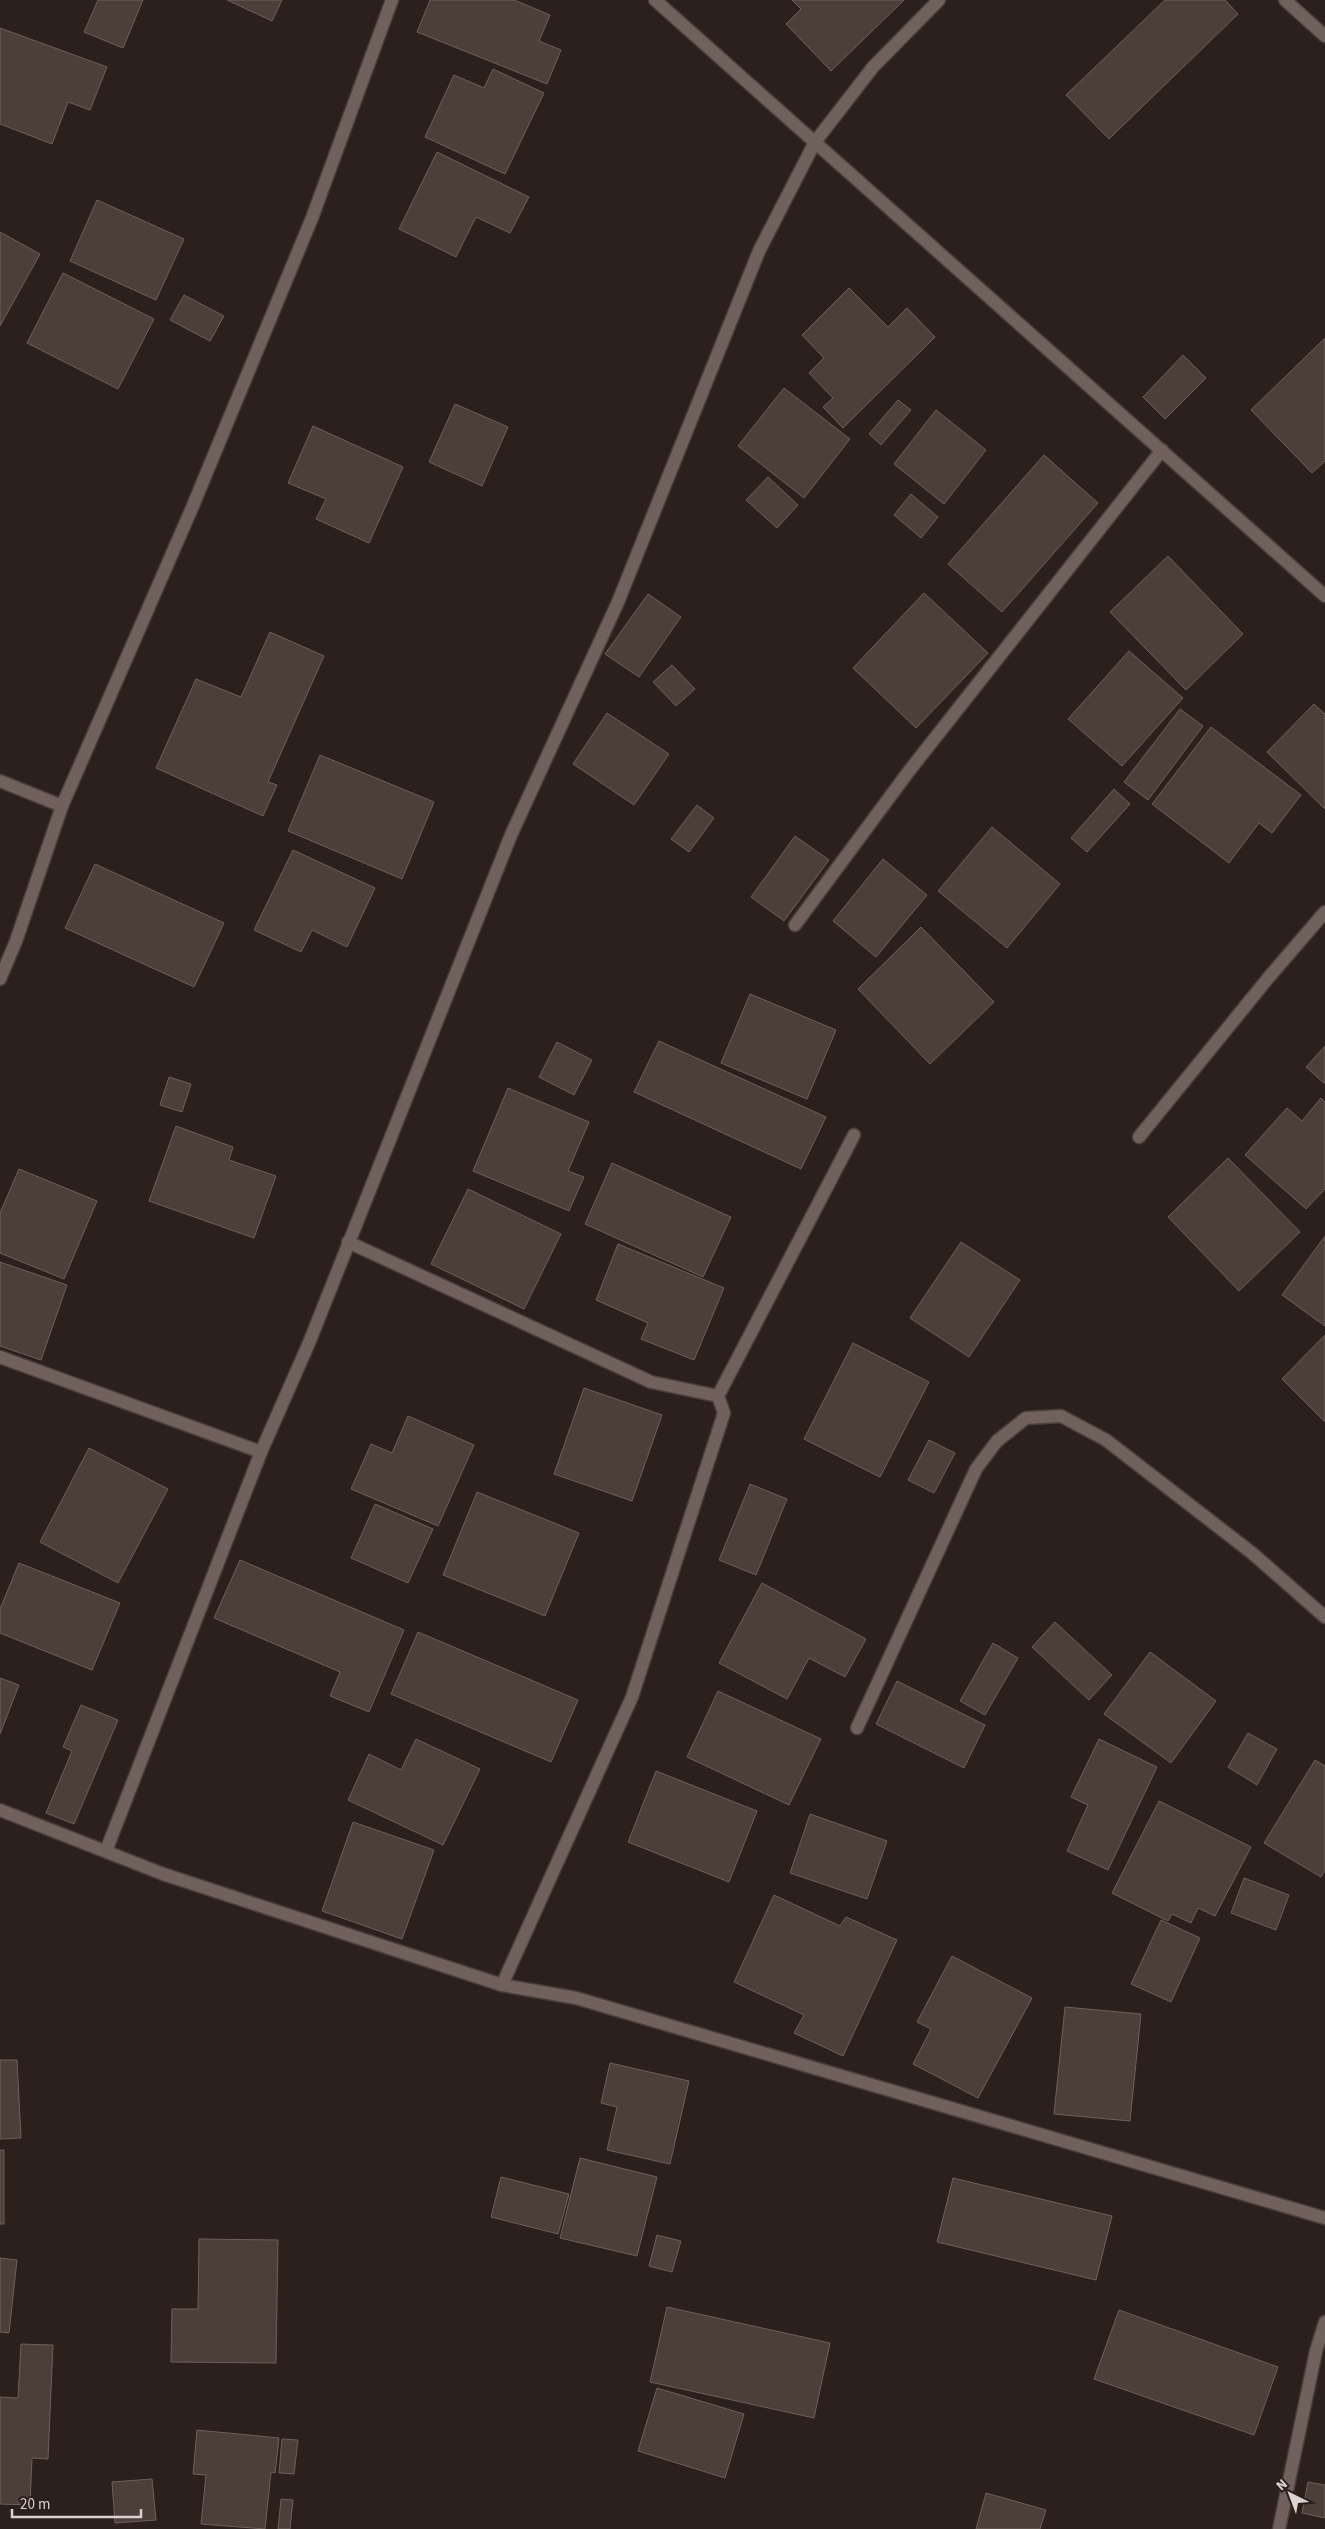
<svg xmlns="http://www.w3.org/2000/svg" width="1325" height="2529" viewBox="0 0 1325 2529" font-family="'Source Sans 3',sans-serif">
<rect width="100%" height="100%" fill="#2c201c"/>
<g fill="#4c3e39" stroke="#6e605b">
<polygon points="98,0 143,0 123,48 84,32"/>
<polygon points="227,0 282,0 272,21"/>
<polygon points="430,0 514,0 550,15 539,41 561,50 547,84 417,32"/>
<polygon points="792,0 904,0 831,71 786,24 801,9"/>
<polygon points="1165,0 1225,0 1238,14 1109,139 1066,95"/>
<polygon points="0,28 107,67 90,110 68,102 52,144 0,124"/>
<polygon points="493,69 544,93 505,174 425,137 454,75 484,88"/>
<polygon points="437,152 529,197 510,233 476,217 456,257 399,229"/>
<polygon points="97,200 184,239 156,300 70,261"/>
<polygon points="0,232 40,254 0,326"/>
<polygon points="63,273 154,319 118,389 27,343"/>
<polygon points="849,288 888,327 907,308 935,337 843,428 823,407 833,398 809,373 824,358 802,335"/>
<polygon points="184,295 224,316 210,341 170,320"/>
<polygon points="1325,338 1325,461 1312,473 1251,410"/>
<polygon points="1183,355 1206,378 1165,419 1143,397"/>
<polygon points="784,388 850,439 804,498 738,446"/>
<polygon points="898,400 911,410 881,445 869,434"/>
<polygon points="455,404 508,427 482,486 429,462"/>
<polygon points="936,410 986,450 944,504 894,464"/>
<polygon points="313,426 403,467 369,543 316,519 326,499 288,483"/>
<polygon points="1044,455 1098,503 1002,612 948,564"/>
<polygon points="768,477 798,505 777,528 746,500"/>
<polygon points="911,494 938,517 921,538 894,515"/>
<polygon points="1168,556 1243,634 1186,690 1110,612"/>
<polygon points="924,593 988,653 916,728 853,668"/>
<polygon points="648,594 681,617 639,677 605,654"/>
<polygon points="270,632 324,656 268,782 277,785 263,816 156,768 196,679 241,697"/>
<polygon points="1129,651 1183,698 1122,766 1068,719"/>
<polygon points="672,665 695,689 676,706 653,682"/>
<polygon points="1314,704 1325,714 1325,809 1267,752"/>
<polygon points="1180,709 1203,726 1148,800 1124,782"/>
<polygon points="607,713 669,754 634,805 573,764"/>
<polygon points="1211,727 1301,795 1272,833 1259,823 1229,863 1152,804"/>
<polygon points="320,755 434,802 402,879 288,831"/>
<polygon points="1114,789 1130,804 1087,852 1071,838"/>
<polygon points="697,805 714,818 689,852 671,839"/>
<polygon points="992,827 1060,884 1007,948 938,891"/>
<polygon points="795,836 829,860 784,921 751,897"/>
<polygon points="293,850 375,888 347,947 312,930 301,952 254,930"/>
<polygon points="883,859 927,895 876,957 833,921"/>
<polygon points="95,864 224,923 194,987 65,928"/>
<polygon points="921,927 994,1002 930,1064 858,989"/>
<polygon points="750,994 836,1030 807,1099 721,1063"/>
<polygon points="659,1041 826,1117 801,1169 634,1092"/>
<polygon points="557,1042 592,1060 574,1095 539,1077"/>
<polygon points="1325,1046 1325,1084 1306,1067"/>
<polygon points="169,1077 191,1084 182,1112 160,1105"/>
<polygon points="508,1088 589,1122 568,1171 584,1177 569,1211 473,1171"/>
<polygon points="1321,1098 1325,1102 1325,1189 1306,1209 1245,1155 1287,1108 1302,1121"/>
<polygon points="176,1126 233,1147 229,1160 276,1176 254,1238 149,1201"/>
<polygon points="1228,1158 1300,1232 1239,1291 1168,1217"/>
<polygon points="612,1163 731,1217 703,1277 585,1224"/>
<polygon points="19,1169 97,1201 64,1279 0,1253 0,1213"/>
<polygon points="468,1189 561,1234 524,1309 431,1264"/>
<polygon points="1325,1236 1325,1326 1282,1295"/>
<polygon points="961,1242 1020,1280 969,1357 910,1318"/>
<polygon points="618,1244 724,1288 694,1360 641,1339 648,1323 596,1300"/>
<polygon points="0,1262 67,1285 41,1360 0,1346"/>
<polygon points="1325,1335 1325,1422 1282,1379"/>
<polygon points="853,1343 929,1382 880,1477 804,1439"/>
<polygon points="584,1388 662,1415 632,1501 554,1474"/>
<polygon points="408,1416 474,1445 438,1526 351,1489 371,1444 392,1453"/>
<polygon points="929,1440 955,1453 934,1493 908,1480"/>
<polygon points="89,1448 168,1489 118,1583 40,1542"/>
<polygon points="750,1484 787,1499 756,1575 719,1560"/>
<polygon points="477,1492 579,1533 545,1616 443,1575"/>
<polygon points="375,1504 433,1529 408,1583 351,1558"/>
<polygon points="240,1560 404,1630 369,1712 330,1696 340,1672 214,1618"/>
<polygon points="19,1563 120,1603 92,1670 0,1633 0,1609"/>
<polygon points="762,1583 866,1639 845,1677 809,1658 787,1699 719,1663"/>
<polygon points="1055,1622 1112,1675 1089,1700 1032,1647"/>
<polygon points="418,1632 578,1700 551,1762 391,1694"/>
<polygon points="993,1643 1018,1658 985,1715 960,1701"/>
<polygon points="1150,1652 1216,1701 1171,1763 1104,1714"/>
<polygon points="0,1678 19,1685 0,1734"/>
<polygon points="897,1681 985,1725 964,1768 876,1724"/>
<polygon points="718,1691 821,1739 789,1805 687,1757"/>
<polygon points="81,1705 118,1720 74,1824 46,1813 72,1751 63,1747"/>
<polygon points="1248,1733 1277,1749 1257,1785 1228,1767"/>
<polygon points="416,1739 480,1769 443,1845 348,1800 369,1754 401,1770"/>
<polygon points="1099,1739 1157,1767 1108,1870 1067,1851 1088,1805 1071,1797"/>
<polygon points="1315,1760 1325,1766 1325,1870 1321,1877 1264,1843"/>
<polygon points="656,1771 757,1811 729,1882 628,1842"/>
<polygon points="1159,1801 1251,1847 1215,1916 1198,1908 1191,1923 1172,1914 1168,1921 1112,1893"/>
<polygon points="810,1814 887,1841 867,1899 790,1873"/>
<polygon points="353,1822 434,1850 402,1939 322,1911"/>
<polygon points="1244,1878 1289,1895 1276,1930 1231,1913"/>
<polygon points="774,1895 840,1926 846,1917 897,1940 843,2056 794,2033 804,2015 734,1982"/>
<polygon points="1161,1920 1200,1938 1171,2002 1131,1984"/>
<polygon points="952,1956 1032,1998 978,2098 913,2064 931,2029 917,2022"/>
<polygon points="1065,2007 1141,2014 1130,2121 1054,2114"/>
<polygon points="0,2060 17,2060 21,2138 0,2139"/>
<polygon points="610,2063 689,2081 670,2164 607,2150 617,2107 601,2103"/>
<rect x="0" y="2150" width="4" height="74"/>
<polygon points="580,2158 657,2177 637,2256 560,2238"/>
<polygon points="501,2177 569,2194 558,2234 491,2217"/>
<polygon points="953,2178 1112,2216 1096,2280 937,2242"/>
<polygon points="657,2235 681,2241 672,2272 649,2266"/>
<polygon points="199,2239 278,2240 276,2363 171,2362 172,2309 198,2309"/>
<polygon points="0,2258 17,2260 9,2333 0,2332"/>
<polygon points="667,2307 830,2343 814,2418 650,2382"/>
<polygon points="1119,2310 1278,2367 1254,2435 1094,2379"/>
<polygon points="21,2344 53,2345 48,2459 32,2458 30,2505 0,2504 0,2397 18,2398"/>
<polygon points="657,2388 744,2414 725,2478 638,2451"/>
<polygon points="197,2430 279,2438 275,2473 271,2472 265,2529 201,2524 206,2475 193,2474"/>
<polygon points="282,2439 298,2440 294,2474 279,2473"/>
<polygon points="152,2479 156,2520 115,2523 112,2482"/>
<polygon points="1308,2482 1325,2485 1325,2518 1302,2513"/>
<polygon points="986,2493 1046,2510 1040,2529 976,2529"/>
<polygon points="281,2499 293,2500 290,2529 278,2529"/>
</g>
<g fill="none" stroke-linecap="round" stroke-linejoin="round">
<g stroke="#483e3b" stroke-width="15">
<g id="street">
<polyline points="655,0 1325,596"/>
<polyline points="1285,0 1325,36"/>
<polyline points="0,781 62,806"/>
<polyline points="795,925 909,771 1162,450"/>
<polyline points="0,979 16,941 62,806 192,508 312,218 392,0"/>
<polyline points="1139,1137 1269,977 1325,912"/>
<polyline points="348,1242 651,1382 718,1396 724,1413 632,1697 502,1985"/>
<polyline points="0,1357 261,1452"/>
<polyline points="718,1396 854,1135"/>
<polyline points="857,1728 976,1469 997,1441 1026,1418 1061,1416 1106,1440 1252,1553 1325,1617"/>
<polyline points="0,1810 163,1874 502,1985 576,1998 1325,2218"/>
<polyline points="106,1851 261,1452 309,1343 511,835 618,602 759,251 815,142 873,67 939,0"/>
<polyline points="1279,2529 1316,2351 1325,2322"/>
</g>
</g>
<use href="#street" stroke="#70615c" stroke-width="12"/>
</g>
<g transform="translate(1290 2494) rotate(318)" stroke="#2c201c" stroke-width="4" paint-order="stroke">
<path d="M0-4L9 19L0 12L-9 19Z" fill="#dcd3d1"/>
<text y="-8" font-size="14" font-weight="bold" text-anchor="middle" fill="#dcd3d1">N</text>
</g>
<path d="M12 2509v8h129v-8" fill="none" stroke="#dcd3d1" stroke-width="2.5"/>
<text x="20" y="2509" font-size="15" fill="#dcd3d1" stroke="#2c201c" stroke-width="4" paint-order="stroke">20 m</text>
</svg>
